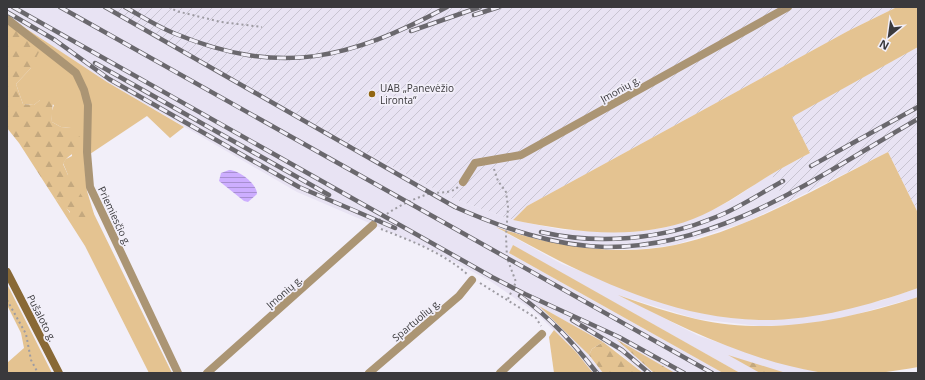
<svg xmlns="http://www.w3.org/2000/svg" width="925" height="380" viewBox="0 0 925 380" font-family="'Open Sans',sans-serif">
<defs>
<pattern id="industrial-furrows" width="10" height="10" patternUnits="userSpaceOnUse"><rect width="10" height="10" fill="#e8e3f3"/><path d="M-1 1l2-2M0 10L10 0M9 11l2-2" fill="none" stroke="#c8c4d1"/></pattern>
<pattern id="forest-firs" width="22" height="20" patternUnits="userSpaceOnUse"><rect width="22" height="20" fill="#e4c391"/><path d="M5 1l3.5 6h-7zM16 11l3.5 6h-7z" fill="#c4a87e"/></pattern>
<pattern id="water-rules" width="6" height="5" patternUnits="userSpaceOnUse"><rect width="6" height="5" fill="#cdaeff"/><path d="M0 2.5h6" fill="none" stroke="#a78fd0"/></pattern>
</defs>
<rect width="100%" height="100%" fill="#f2eff9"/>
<polygon fill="#e8e3f3" points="7,7 105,7 243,88 454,199 513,220 563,230 634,232 663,228 694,218 730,201 771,174 786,203 744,223 674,245 641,249 605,249 576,247 547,242 499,229 562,264 661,302 725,317 759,320 797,318 883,300 918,288 918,297 839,319 799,325 759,326 697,319 621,296 697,335 775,362 831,373 786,373 772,370 758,372 760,373 740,373 513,246 509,253 723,373 675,373 618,341 654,373 643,373 613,348 541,307 576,340 603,373 593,373 576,352 535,312 490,281 430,249 297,192 107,82 7,16"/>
<g fill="url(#industrial-furrows)">
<polygon points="105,7 897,7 848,31 527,206 513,220 454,199 243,88"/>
<polygon points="918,47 918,213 888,152 786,203 771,174 810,153 791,117"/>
</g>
<g fill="#e4c391">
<path d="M897 7H918V47L792 117 810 153C797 160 783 167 770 175 745 190 721 208 693 219 636 241 572 232 513 220L527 206 848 31Z"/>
<polygon points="7,16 107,82 184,127 170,138 147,116 84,158 87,191 94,214 172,373 149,373 85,246 55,199 64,204 70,213 68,175 63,163 66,159 72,156 71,128 61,127 52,122 51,113 54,105 40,100 34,105 23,104 16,84 31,68"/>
<path d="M888 152 918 213V288C867 306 813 321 759 320 665 318 576 271 496 227 550 246 617 257 675 245 750 229 820 186 888 152Z"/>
<polygon points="513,245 740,373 723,373 509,253"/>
<polygon points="7,284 52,373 7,373 7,363 24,348 21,333 7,305"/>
<path d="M618 295C644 304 670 313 696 319 772 336 846 320 918 297V367C886 373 851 377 818 372 747 360 681 327 618 295Z"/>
<polygon points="539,306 603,342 592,349 589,355"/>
<polygon points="554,330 576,352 593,373 554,373 549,337"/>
</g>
<g fill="url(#forest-firs)">
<path d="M7 23 40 50 31 68 16 84 23 104 34 105 47 94 52 97C54 106 51 113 52 122L61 127 71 128 80 137C76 158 70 151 63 164L68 175 94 214 91 220 83 223C72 216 66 205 55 199L19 143 7 128Z"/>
<polygon points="616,339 675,373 654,373"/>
<polygon points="603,342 643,373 603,373 589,355 592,349"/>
<polygon points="728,355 786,373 760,373"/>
</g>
<path fill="url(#water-rules)" d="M229 170C239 170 257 184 257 194L248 202 244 201 219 181 221 173Z"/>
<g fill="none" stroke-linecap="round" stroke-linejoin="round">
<g stroke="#9d9ba2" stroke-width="2" stroke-dasharray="2 3" stroke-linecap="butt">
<polyline points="169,7 176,11 221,22 262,27"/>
<polyline points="494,169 498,181 506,192 508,207 506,236 507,258 516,282 508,299"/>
<path d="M379 220C393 208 411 200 428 194 438 191 449 195 458 187"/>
<path d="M381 229C411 241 442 252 467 274"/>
<polyline points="480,283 536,318 541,326"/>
<polyline points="7,300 26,334 31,360 38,373"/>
</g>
<g stroke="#ab9574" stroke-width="8">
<polyline points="7,19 76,73 84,90 88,105 87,152 90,187 178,373"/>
<polyline points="463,182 475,163 521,155 788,7"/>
<polyline points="207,373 373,225"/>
<polyline points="369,373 459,296 472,280"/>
<polyline points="500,373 542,334"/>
</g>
<polyline stroke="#896936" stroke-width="8" points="7,272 59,373"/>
<g stroke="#6a686d" stroke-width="4.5">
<g id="rail">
<polyline points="13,7 492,277 525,294 619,337 684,373"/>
<polyline points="60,7 712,373"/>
<path d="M105 7 455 207C503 228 553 246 606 247 722 248 821 174 918 119"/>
<path d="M125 7C141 16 158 27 176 34 281 77 350 59 447 7"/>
<polyline points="7,12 55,40 109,79 299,187 395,228"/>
<polyline points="474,15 499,7"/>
<polyline points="411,31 480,7"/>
<polyline points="95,63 329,195"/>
<polyline points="811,166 918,107"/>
<path d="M541 232C598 245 661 240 716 217 739 208 761 193 783 181"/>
<path d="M520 296C551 318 574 344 597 373"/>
<polyline points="572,320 622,350 649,373"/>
</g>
</g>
<use href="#rail" stroke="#f2eff9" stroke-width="3" stroke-dasharray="9" stroke-linecap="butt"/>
</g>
<circle fill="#926611" stroke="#f2eff9" stroke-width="1.5" cx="372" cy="94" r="4"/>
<g text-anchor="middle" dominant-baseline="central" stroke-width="3.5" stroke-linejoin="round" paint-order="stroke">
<g font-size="10" fill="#3a393c" stroke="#f2eff9" text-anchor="start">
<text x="380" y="88">UAB „Panevėžio<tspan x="380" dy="12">Lironta“</tspan></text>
</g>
<g font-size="10" fill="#3a393c" stroke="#f2eff9">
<text transform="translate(620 89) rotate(-29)">Įmonių g.</text>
<text transform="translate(115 216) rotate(65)">Priemiesčio g.</text>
<text transform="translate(284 292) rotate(-41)">Įmonių g.</text>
<text transform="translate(42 318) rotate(63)">Pušaloto g.</text>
<text transform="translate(416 320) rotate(-40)">Spartuolių g.</text>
</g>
</g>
<rect width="925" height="380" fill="none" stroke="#3a393c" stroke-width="16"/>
<g transform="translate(889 36) rotate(209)" stroke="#f2eff9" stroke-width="3" paint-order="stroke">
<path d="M0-3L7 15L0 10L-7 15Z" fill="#3a393c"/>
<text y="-6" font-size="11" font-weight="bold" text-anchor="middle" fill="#3a393c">N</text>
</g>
</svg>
